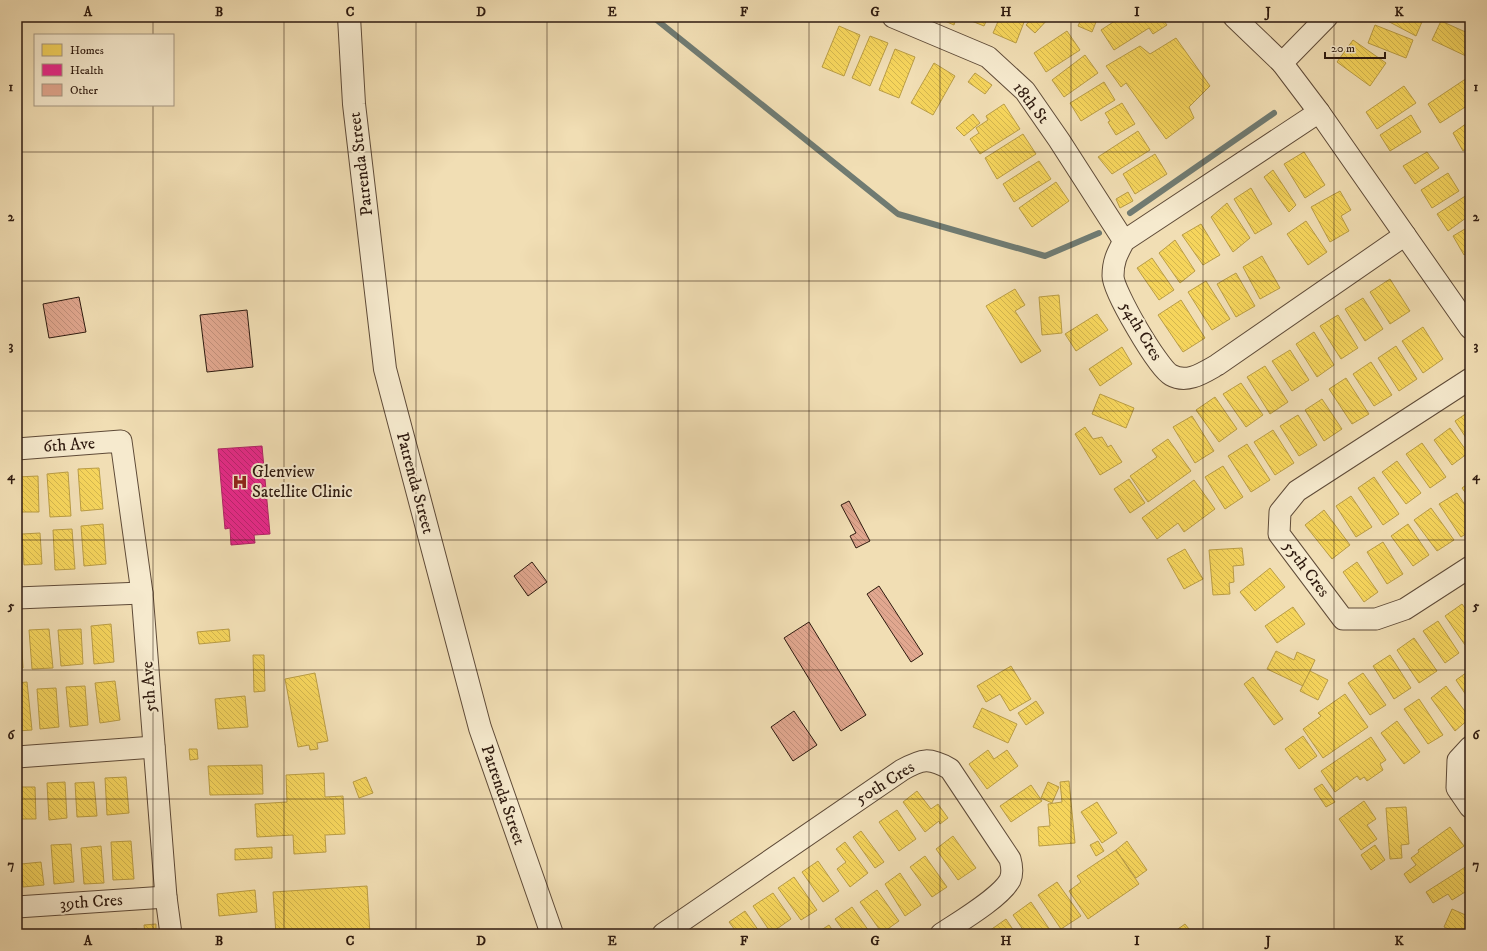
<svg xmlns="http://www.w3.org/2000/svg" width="1487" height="951" viewBox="0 0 1487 951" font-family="'IM FELL DW Pica',serif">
<defs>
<pattern id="homes-back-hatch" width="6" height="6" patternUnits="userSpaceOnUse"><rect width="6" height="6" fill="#f6d55c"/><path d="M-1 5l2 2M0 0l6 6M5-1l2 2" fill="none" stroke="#d3b64f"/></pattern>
<pattern id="health-back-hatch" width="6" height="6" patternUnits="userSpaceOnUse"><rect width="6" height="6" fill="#e7298a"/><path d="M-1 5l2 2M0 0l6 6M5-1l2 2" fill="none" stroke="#bc226f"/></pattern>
<pattern id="building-back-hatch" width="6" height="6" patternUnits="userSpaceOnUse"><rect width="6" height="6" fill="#e1a78f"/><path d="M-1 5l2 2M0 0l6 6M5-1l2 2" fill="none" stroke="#c18f7a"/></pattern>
</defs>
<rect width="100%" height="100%" fill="#f1deb4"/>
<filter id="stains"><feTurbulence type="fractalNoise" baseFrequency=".005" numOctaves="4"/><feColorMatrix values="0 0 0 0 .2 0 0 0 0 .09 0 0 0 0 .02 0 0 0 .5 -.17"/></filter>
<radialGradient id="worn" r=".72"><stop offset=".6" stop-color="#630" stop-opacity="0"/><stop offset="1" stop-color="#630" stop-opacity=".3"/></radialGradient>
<g fill="url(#homes-back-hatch)" stroke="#ba9d45">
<polygon points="939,17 952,17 956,19 954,25 938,18"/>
<polygon points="964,17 988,17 984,26 964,18"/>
<polygon points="1000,17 1026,17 1016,43 993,33"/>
<polygon points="1033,17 1050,17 1035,33 1026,25"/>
<polygon points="1082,17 1098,17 1092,32 1078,26"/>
<polygon points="1121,17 1161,17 1167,25 1153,34 1149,28 1114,50 1101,30"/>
<polygon points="1380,17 1424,17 1416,36"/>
<polygon points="1441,21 1470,34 1470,54 1468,57 1432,40"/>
<polygon points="1375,25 1413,40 1406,58 1368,43"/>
<polygon points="839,26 860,35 844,76 822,67"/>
<polygon points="1067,31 1080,50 1046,72 1034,53"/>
<polygon points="870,36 888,43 870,86 852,78"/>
<polygon points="1176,38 1210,86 1189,107 1194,118 1166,139 1126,83 1121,87 1106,66 1140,46 1150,54"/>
<polygon points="1353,40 1386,63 1370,86 1337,62"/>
<polygon points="895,49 915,57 899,98 879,90"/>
<polygon points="1085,55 1098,73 1064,97 1052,80"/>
<polygon points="934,63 955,76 933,115 911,103"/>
<polygon points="975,73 992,85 985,94 968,82"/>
<polygon points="1467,78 1470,82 1470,104 1440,123 1428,104"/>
<polygon points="1104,82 1115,100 1081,121 1070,103"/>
<polygon points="1404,86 1416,103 1377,129 1366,112"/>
<polygon points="1122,103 1135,124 1116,135 1108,122 1110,121 1105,113"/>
<polygon points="1004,104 1020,129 980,154 970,139 979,133 976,128 988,120 986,116"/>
<polygon points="973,114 980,123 964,136 956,128"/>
<polygon points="1411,115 1421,132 1390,151 1380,135"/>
<polygon points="1470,121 1470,146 1463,151 1453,133"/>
<polygon points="1138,131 1150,150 1112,174 1098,157"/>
<polygon points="1023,134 1036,154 997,179 985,158"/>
<polygon points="1304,152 1325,185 1305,198 1284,164"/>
<polygon points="1427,152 1439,168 1415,184 1403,166"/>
<polygon points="1155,154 1167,174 1135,194 1123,174"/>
<polygon points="1039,161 1051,179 1014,202 1003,184"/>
<polygon points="1273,170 1296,205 1289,212 1264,177"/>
<polygon points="1448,173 1459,191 1432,208 1421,190"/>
<polygon points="1056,182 1069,201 1032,227 1019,208"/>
<polygon points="1251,188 1272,224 1255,234 1234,199"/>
<polygon points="1340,191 1351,210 1341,216 1349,231 1330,242 1311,207"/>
<polygon points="1128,192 1133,201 1120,208 1116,199"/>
<polygon points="1470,193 1470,215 1448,231 1437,214"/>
<polygon points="1227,203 1250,238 1233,252 1211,217"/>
<polygon points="1306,221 1327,252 1308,265 1287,234"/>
<polygon points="1201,224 1220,255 1203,265 1182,235"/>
<polygon points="1470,226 1470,251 1464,255 1453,236"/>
<polygon points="1175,240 1195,271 1180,283 1159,253"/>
<polygon points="1262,256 1280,288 1260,299 1243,267"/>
<polygon points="1152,258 1174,290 1159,300 1137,268"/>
<polygon points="1236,273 1255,306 1236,317 1217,284"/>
<polygon points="1390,279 1410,311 1390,324 1370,292"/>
<polygon points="1206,281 1230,319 1212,330 1188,292"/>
<polygon points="1015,289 1025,305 1015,311 1041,351 1021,363 986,306"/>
<polygon points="1059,295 1062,333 1042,335 1039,297"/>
<polygon points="1363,298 1383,329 1365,341 1345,309"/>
<polygon points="1181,300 1205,338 1183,352 1158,315"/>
<polygon points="1097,314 1108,330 1076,351 1065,334"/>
<polygon points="1338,315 1358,348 1341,359 1320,326"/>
<polygon points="1423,327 1443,359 1423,373 1402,341"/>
<polygon points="1314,332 1334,365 1317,377 1296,344"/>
<polygon points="1396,346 1417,379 1399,391 1378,358"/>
<polygon points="1122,347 1132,364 1100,386 1089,369"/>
<polygon points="1290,350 1309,380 1292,391 1272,361"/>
<polygon points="1371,362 1392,395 1374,406 1353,374"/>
<polygon points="1265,366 1288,402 1270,414 1247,377"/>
<polygon points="1346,378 1369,414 1352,424 1329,389"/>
<polygon points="1241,383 1263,415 1246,427 1223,394"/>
<polygon points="1100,394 1134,408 1126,428 1092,414"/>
<polygon points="1215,397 1237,429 1219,442 1196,410"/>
<polygon points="1322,399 1342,429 1324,441 1305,410"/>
<polygon points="1470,411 1470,444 1455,421"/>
<polygon points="1298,415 1317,445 1299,456 1280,426"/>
<polygon points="1192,416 1214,451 1195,463 1173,427"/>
<polygon points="1085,427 1093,439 1102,437 1108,447 1111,445 1122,462 1100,475 1075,434"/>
<polygon points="1450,428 1468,453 1452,465 1434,440"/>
<polygon points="1273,430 1294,463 1275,475 1254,442"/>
<polygon points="1168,439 1191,471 1148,502 1130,476 1157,457 1152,450"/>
<polygon points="1422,443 1446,477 1430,488 1406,454"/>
<polygon points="1247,444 1270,480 1251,492 1228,456"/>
<polygon points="1397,461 1421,493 1406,504 1382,472"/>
<polygon points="1223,466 1243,497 1225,509 1205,477"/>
<polygon points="99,468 103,509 81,511 78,469"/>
<polygon points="68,472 71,516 50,517 47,474"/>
<polygon points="38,476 39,512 18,512 17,477"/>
<polygon points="1374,477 1399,514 1383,525 1358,488"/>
<polygon points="1129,479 1145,503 1130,513 1114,489"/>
<polygon points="1194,480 1215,509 1184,532 1178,523 1157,539 1142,518"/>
<polygon points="1470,482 1470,499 1462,488"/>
<polygon points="1457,493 1470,512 1470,531 1461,537 1439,504"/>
<polygon points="1351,496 1372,527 1356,537 1336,506"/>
<polygon points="1431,508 1454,540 1437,551 1414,520"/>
<polygon points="1324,510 1350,545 1332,559 1305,525"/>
<polygon points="103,524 106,564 84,566 81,526"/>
<polygon points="1408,524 1429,555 1413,566 1391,536"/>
<polygon points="72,529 75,569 55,570 53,530"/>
<polygon points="40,533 42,564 24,565 22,534"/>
<polygon points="1383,542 1403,574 1387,584 1367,552"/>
<polygon points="1242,548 1244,565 1233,566 1234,582 1229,583 1230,594 1213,595 1209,550"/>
<polygon points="1185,549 1203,579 1184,589 1167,559"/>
<polygon points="1357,562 1378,592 1364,602 1343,572"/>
<polygon points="1270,568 1285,587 1255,611 1240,592"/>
<polygon points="1462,604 1470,615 1470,642 1465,645 1445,616"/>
<polygon points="1293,607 1305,624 1277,643 1265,626"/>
<polygon points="1438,621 1459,653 1445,663 1423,631"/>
<polygon points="111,624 114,662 94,664 91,626"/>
<polygon points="49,629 53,668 32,669 29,630"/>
<polygon points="81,629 83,664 61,666 58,630"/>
<polygon points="229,629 230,641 199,644 197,632"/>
<polygon points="21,631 23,668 17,669 17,632"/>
<polygon points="1414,638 1437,671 1419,683 1397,650"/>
<polygon points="1276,651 1294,660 1297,652 1315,660 1303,686 1267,669"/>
<polygon points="253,655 264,655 265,691 254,692"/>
<polygon points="1390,655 1411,688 1394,699 1373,666"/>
<polygon points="1011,666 1031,699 1010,711 1000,694 986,702 977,686"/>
<polygon points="1470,670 1470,701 1456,680"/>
<polygon points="1310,671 1328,680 1318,700 1300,691"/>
<polygon points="315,673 328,741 317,743 318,749 310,750 309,745 298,747 285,679"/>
<polygon points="1363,673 1386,705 1370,715 1348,683"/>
<polygon points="1253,677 1283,719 1274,725 1244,684"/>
<polygon points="115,681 120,720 100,723 95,683"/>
<polygon points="27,682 32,730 17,731 17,683"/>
<polygon points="85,686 88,725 70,727 66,687"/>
<polygon points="1446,686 1470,718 1455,731 1431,698"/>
<polygon points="56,688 59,727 40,729 37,689"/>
<polygon points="1345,694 1368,727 1323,758 1303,729 1321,716 1318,713"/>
<polygon points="245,696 248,727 218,729 215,699"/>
<polygon points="1419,699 1443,735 1428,744 1404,709"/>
<polygon points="1036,701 1044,713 1026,725 1018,713"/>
<polygon points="982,708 1017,724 1008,743 973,727"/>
<polygon points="1397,721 1420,752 1404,764 1381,733"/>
<polygon points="1303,736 1317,756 1299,769 1285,749"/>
<polygon points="1371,737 1386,760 1380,764 1383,770 1367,781 1364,777 1360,780 1357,776 1335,792 1321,771"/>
<polygon points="189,749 197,749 198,759 190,760"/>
<polygon points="988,750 994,759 1007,750 1018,766 987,789 969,764"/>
<polygon points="262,765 263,794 210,795 208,766"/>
<polygon points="324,773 325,797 343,796 345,834 325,835 326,852 294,854 293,835 257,837 255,804 287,802 286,775"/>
<polygon points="126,777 129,813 107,815 105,778"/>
<polygon points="366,777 373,793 359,798 353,782"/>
<polygon points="1069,781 1075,843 1039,846 1038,827 1050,826 1048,804 1062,802 1060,782"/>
<polygon points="65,782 67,818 49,820 47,783"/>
<polygon points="94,782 97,816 77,817 75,783"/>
<polygon points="1048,782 1059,787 1052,803 1041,798"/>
<polygon points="1322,784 1335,802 1326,807 1314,789"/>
<polygon points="1031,785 1042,801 1011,822 1000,806"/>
<polygon points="17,787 35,787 36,819 17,819"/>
<polygon points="917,791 931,809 938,804 948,818 940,824 939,821 925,832 903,802"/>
<polygon points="1364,801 1376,819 1367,825 1377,839 1361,850 1339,819"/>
<polygon points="1097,802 1117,833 1102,843 1081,812"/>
<polygon points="1406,807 1409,844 1401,845 1402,858 1390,859 1386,808"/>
<polygon points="897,810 916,839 899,851 879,822"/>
<polygon points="1450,827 1464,846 1410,883 1404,874 1416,865 1411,858 1419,852 1418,850"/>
<polygon points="861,831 884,862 875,868 853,837"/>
<polygon points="953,836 976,868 958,880 936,849"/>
<polygon points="131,841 134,879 113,880 111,842"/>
<polygon points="1098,841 1104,851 1096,856 1090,845"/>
<polygon points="1127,841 1147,870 1136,878 1116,850"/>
<polygon points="845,842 868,873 850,887 837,869 846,862 836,849"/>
<polygon points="71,844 74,882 54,884 51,845"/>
<polygon points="1375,845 1385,860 1371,870 1361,855"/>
<polygon points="101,846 104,883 84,884 81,848"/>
<polygon points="272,847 272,858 235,860 235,849"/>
<polygon points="1116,850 1139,884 1088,919 1069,891 1081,882 1077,876"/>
<polygon points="925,856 947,887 932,897 910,867"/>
<polygon points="818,861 839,891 823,902 802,872"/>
<polygon points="41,862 44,885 23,887 21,864"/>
<polygon points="1470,864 1470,889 1452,900 1448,894 1433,903 1426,892"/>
<polygon points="900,873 921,905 905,916 885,884"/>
<polygon points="794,877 817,910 801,920 778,888"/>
<polygon points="1057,882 1081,916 1061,929 1038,895"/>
<polygon points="367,886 370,934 276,934 273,892"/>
<polygon points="255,890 257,912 219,916 217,894"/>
<polygon points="877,890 899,921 882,933 860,902"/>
<polygon points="773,893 791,919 771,933 753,906"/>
<polygon points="1031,902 1052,933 1051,934 1026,934 1013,915"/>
<polygon points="852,907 871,934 846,934 835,919"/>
<polygon points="1452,909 1470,917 1470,934 1460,934 1444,927"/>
<polygon points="745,911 761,934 738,934 729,922"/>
<polygon points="1006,919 1016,934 991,934 989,931"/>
<polygon points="156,924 156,934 145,934 144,925"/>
<polygon points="1185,924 1193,934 1171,934"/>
<polygon points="829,925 835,934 815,934"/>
<polygon points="137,929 138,934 119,934 119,930"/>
<polygon points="721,929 725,934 713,934"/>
</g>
<polygon fill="url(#health-back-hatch)" stroke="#b02465" points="262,446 270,534 254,535 255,543 231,545 230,528 225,529 218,449"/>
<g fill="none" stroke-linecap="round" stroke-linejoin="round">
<g stroke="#707b72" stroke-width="6">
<polyline points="653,17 898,214 1045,256 1099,233"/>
<polyline points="1130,213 1274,113"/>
</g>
</g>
<g fill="url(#building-back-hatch)" stroke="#2e1a0f">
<polygon points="79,297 86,332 49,338 43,304"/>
<polygon points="247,310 253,367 207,372 200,315"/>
<polygon points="849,501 870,541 856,548 850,536 856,533 841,505"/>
<polygon points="532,562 547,582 528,596 514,576"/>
<polygon points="879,586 923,654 911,662 867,594"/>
<polygon points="809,622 866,715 841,731 784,638"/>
<polygon points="794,711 817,745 793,761 771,727"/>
</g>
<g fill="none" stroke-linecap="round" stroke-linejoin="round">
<g stroke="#5f4b38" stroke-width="23">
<g id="minor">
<polyline points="893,17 988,57 1025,91 1059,140 1124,241"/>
<polyline points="1234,17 1282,63 1319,112 1470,328"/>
<polyline points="1282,63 1327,17"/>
<path d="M1319 112 1124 241C1117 254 1113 261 1113 276 1113 291 1158 368 1171 375 1187 384 1203 373 1217 365L1405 235"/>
<polyline points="1470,379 1297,491 1280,512 1279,534 1343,619 1376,619 1405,609 1470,567"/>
<polyline points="17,449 121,441 142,593 166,897 171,934"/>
<polyline points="17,598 142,593"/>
<polyline points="1470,747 1458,760 1457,788 1470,807"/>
<polyline points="17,757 154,747"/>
<polyline points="17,907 166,897"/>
<path d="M663 934 902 770C922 759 929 757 950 769L1010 859C1012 866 1013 873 1010 880 1000 898 959 922 941 934"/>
</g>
</g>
<g stroke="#5f4b38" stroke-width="24">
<polyline id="tertiary" points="349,17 354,104 385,369 480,728 552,934"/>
</g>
<use href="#minor" stroke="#f6eace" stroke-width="21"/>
<use href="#tertiary" stroke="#f6eace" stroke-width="22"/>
</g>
<path fill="none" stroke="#2e1a0f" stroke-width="1" stroke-opacity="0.55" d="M153 17V35M284 17V934M416 17V934M547 17V934M678 17V934M809 17V934M940 17V934M1071 17V934M1203 17V934M1334 17V934M153 105V934M17 152H1470M17 281H1470M17 411H1470M17 540H1470M17 670H1470M17 799H1470"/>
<defs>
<g id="hospital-bare" transform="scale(1.2)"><path d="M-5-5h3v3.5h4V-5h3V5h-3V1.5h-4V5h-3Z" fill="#8f2418" stroke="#f6eace" stroke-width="2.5" paint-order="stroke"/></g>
</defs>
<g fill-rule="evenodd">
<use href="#hospital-bare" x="240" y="482"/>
</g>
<g text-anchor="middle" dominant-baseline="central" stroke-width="4" stroke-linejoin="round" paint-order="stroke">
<g font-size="17" fill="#2e1a0f" stroke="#f6eace">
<text transform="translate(1031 103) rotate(52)">18th St</text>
<text transform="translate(361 164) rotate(-97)">Patrenda Street</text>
<text transform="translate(1141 331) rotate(59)">54th Cres</text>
<text transform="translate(69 445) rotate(-4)">6th Ave</text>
<text transform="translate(415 483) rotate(75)">Patrenda Street</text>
<text transform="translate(1306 569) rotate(53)">55th Cres</text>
<text transform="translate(149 687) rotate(-94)">5th Ave</text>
<text transform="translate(885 783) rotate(-32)">50th Cres</text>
<text transform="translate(503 795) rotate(71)">Patrenda Street</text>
<text transform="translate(91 902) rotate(-4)">39th Cres</text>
</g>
<g font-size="17" fill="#2e1a0f" stroke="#f6eace" text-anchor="start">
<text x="252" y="472">Glenview<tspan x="252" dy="20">Satellite Clinic</tspan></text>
</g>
</g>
<rect width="1487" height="951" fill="none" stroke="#f1deb4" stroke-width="44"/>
<rect x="34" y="34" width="140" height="72" fill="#f6eace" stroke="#a69782"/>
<rect x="42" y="44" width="20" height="12" fill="#f6d55c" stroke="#a69782"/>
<text x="70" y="54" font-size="12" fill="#2e1a0f">Homes</text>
<rect x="42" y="64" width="20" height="12" fill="#e7298a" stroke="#a69782"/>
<text x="70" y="74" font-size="12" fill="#2e1a0f">Health</text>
<rect x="42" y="84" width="20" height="12" fill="#e1a78f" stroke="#a69782"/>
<text x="70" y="94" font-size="12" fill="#2e1a0f">Other</text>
<path d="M1325 52v6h60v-6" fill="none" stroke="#2e1a0f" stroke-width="2"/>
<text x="1331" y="52" font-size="12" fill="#2e1a0f" stroke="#f6eace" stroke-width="3" paint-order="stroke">20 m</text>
<rect x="22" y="22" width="1443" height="907" fill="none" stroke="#2e1a0f" stroke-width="1.5"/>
<g font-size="13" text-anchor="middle" font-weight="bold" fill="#2e1a0f">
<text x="88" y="16">A</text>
<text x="219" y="16">B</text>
<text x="350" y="16">C</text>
<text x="481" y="16">D</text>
<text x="612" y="16">E</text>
<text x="744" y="16">F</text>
<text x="875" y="16">G</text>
<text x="1006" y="16">H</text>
<text x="1137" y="16">I</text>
<text x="1268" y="16">J</text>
<text x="1399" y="16">K</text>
<text x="11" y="91">1</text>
<text x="1476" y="91">1</text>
<text x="11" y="221">2</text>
<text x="1476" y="221">2</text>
<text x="11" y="350">3</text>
<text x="1476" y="350">3</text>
<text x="11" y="480">4</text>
<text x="1476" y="480">4</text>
<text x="11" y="610">5</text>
<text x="1476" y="610">5</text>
<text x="11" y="739">6</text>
<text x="1476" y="739">6</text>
<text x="11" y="869">7</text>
<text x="1476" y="869">7</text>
<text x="88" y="945">A</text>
<text x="219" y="945">B</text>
<text x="350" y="945">C</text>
<text x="481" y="945">D</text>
<text x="612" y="945">E</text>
<text x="744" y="945">F</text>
<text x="875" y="945">G</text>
<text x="1006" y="945">H</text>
<text x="1137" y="945">I</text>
<text x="1268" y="945">J</text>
<text x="1399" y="945">K</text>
</g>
<rect width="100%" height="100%" filter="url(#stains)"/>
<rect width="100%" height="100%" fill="url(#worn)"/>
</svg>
